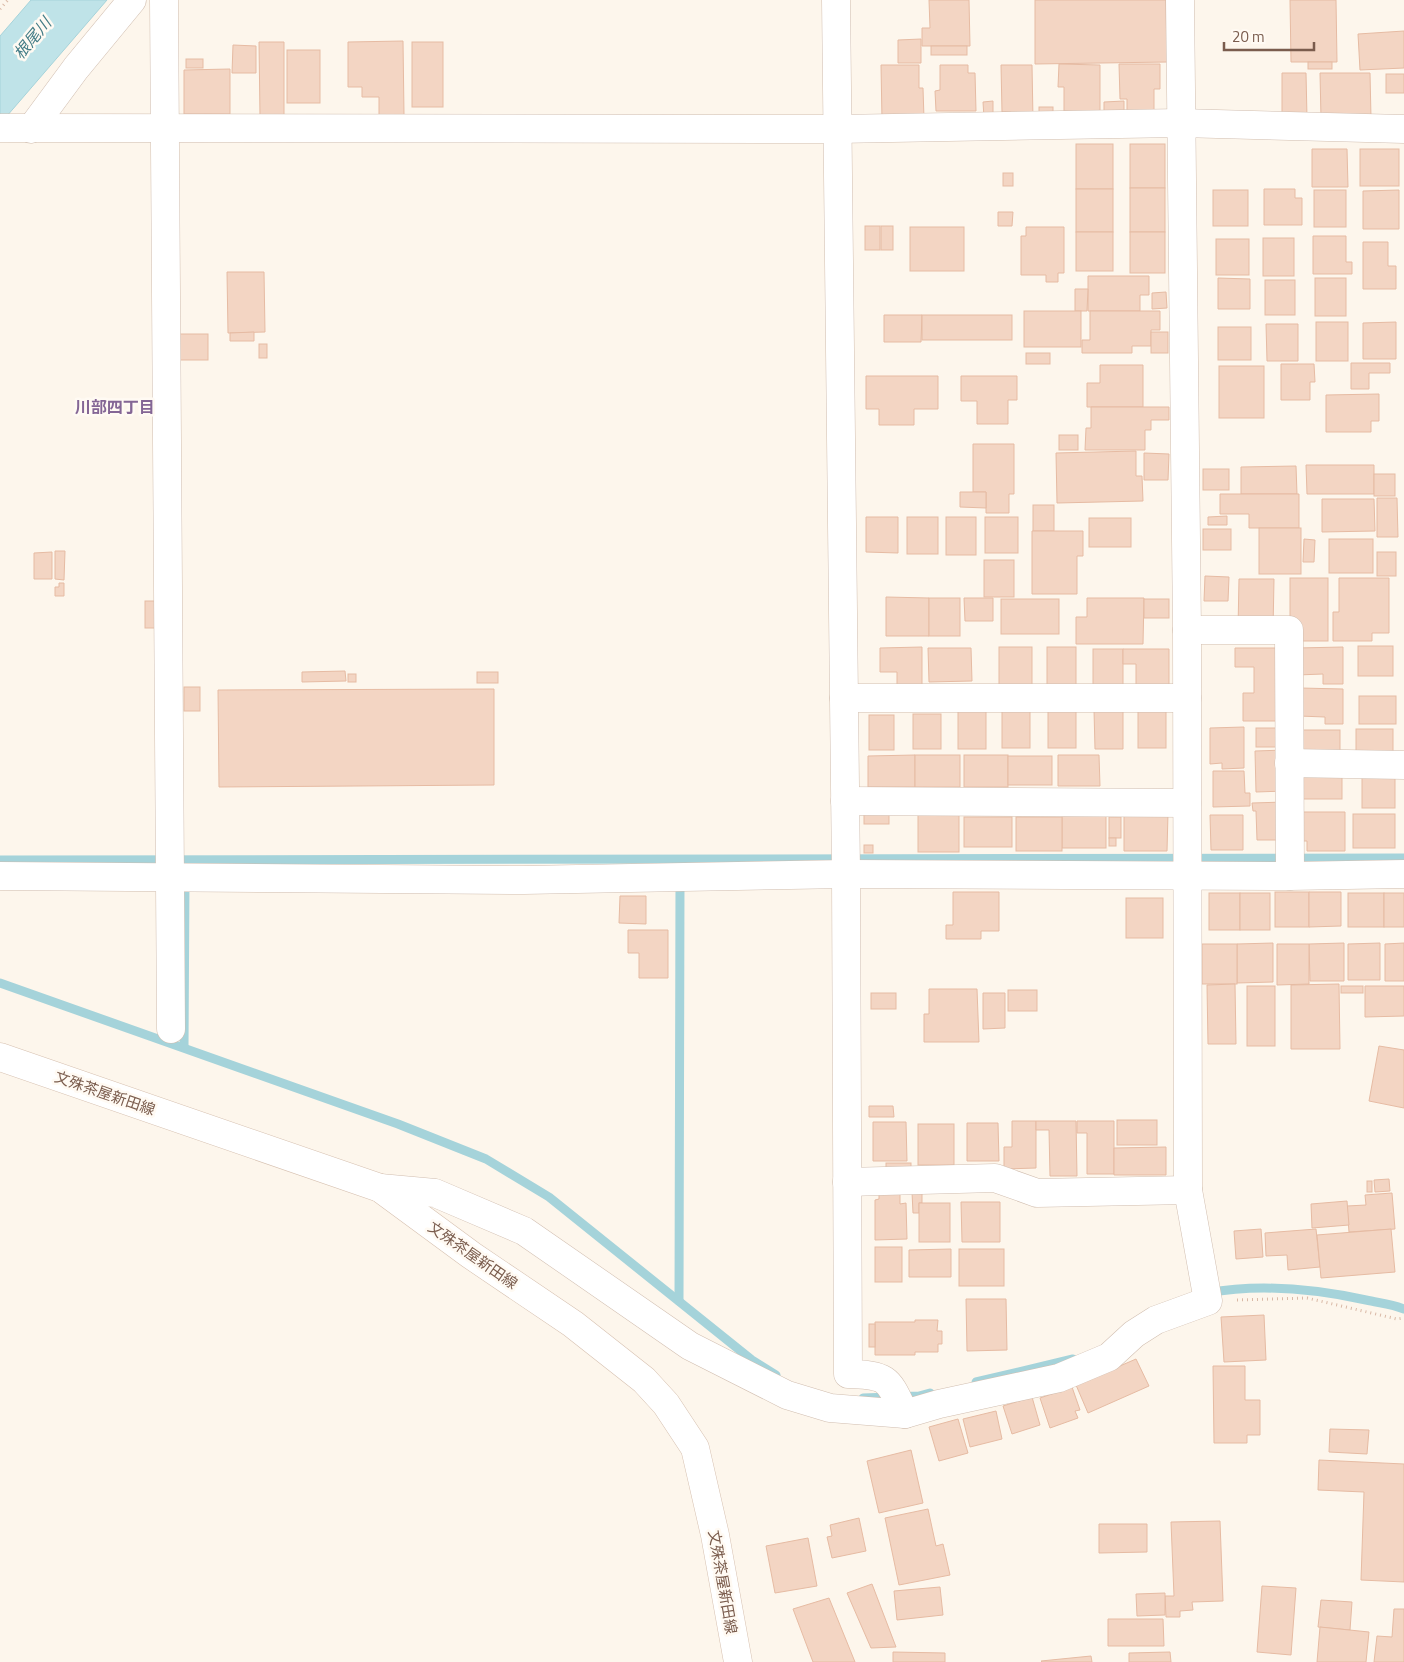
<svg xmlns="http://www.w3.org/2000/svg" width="1404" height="1662" viewBox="0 0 1404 1662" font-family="'Titillium Web','Noto Sans JP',sans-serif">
<rect width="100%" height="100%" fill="#fdf6ec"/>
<polygon fill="#bfe3e8" stroke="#a5d3da" points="31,0 107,0 0,124 0,36"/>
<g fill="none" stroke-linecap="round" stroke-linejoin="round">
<g stroke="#a5d3da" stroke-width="9">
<polyline points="0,860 1404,858"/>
<polyline points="0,983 398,1124 486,1159 549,1197 752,1360 776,1375"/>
<polyline points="184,1047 185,880"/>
<path d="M1208 1293C1261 1283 1315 1289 1366 1300 1379 1303 1392 1304 1404 1309"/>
<polyline points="679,1301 680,881"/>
<polyline points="976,1382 1073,1359"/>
<polyline points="863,1398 919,1396 930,1393"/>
</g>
</g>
<g fill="#f3d5c3" stroke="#e6bba3">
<polygon points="929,0 969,0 970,46 922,46 922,28 930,28"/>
<polygon points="1035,0 1166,0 1167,62 1035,64"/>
<polygon points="1290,0 1336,0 1337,62 1291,62"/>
<polygon points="1404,31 1404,68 1360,70 1358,34"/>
<polygon points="921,39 921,63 898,63 898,40"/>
<polygon points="403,41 404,115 379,116 379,97 362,97 362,87 348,87 348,42"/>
<polygon points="259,42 284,42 284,117 260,117"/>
<rect x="412" y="42" width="31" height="65"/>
<polygon points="233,45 256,46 256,73 232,73"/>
<rect x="931" y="46" width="36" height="9"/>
<rect x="287" y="50" width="33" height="53"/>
<rect x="186" y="59" width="17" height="9"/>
<rect x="1308" y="62" width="24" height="7"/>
<polygon points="1059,64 1100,65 1100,112 1064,111 1064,87 1058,87"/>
<polygon points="1119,64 1160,64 1160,89 1154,89 1154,111 1127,111 1127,99 1120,99"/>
<polygon points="881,65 919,65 919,88 923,88 924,119 882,120"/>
<polygon points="940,65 968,65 968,73 975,73 976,111 936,111 935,91 940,90"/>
<polygon points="1001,65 1032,65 1033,120 1011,120 1011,112 1002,112"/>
<polygon points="230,69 230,114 184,114 184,70"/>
<polygon points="1282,73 1306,73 1307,118 1282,118"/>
<polygon points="1320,73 1370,73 1371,118 1321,118"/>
<rect x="1386" y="74" width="18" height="19"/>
<polygon points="993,101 993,118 984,118 983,102"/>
<polygon points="1124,101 1124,116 1104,116 1104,102"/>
<rect x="1039" y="107" width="14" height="13"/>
<rect x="1076" y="144" width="37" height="45"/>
<rect x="1130" y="144" width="35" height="44"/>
<polygon points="1312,149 1347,149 1348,187 1312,187"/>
<rect x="1360" y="149" width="39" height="37"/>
<rect x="1003" y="173" width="10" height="13"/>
<rect x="1130" y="188" width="35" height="44"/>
<rect x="1076" y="189" width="37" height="43"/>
<polygon points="1264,189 1295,189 1295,198 1302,198 1302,225 1264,225"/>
<rect x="1213" y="190" width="35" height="36"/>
<rect x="1314" y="190" width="32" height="37"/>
<polygon points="1399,190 1399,229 1363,229 1363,191"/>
<polygon points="998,212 1013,212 1012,226 998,226"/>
<rect x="865" y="226" width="15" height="24"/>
<rect x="881" y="226" width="12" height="24"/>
<rect x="910" y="227" width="54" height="44"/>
<polygon points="1026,227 1064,227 1064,273 1058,273 1058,282 1046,282 1046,275 1021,275 1021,236 1026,236"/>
<rect x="1076" y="232" width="37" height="39"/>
<rect x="1130" y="232" width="35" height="41"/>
<polygon points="1313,236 1346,236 1346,262 1352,262 1352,274 1313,274"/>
<rect x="1263" y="238" width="31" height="38"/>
<rect x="1216" y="239" width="33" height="36"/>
<polygon points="1363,242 1388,242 1388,266 1396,266 1396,289 1363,289"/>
<polygon points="227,272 264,272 265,332 228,333"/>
<polygon points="1088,276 1149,276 1149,295 1140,295 1140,311 1088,311"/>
<polygon points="1218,278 1250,279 1250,309 1218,309"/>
<rect x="1315" y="278" width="31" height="38"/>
<rect x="1265" y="280" width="30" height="35"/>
<polygon points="1075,289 1088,289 1087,311 1075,311"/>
<polygon points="1166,292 1167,308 1152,309 1152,293"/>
<rect x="1024" y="311" width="57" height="36"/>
<polygon points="1090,311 1160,311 1160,330 1151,330 1151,346 1132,346 1132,353 1082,353 1082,340 1090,340"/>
<polygon points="884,315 922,315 921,342 884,342"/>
<rect x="922" y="315" width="90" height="25"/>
<rect x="1316" y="322" width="32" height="39"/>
<polygon points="1396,322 1396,359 1363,359 1363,323"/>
<polygon points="1266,324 1298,324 1298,361 1267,361"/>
<rect x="1218" y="327" width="33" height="33"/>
<polygon points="254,332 254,341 230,341 230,333"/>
<rect x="1151" y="332" width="17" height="21"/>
<rect x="179" y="334" width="29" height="26"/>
<rect x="259" y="344" width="8" height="14"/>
<rect x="1026" y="353" width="24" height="11"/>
<polygon points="1351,363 1390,363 1390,373 1369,373 1369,389 1351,389"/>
<polygon points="1281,364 1314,364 1315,382 1310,382 1310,400 1281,400"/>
<polygon points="1100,365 1143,365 1143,407 1087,407 1087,383 1100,383"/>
<rect x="1219" y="366" width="45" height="52"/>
<polygon points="866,376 938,376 938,409 914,409 914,425 879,425 879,409 866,409"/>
<polygon points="961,376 1017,376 1017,400 1008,400 1008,424 977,424 977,401 961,401"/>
<polygon points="1379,394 1379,421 1371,421 1371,432 1326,432 1326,395"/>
<polygon points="1091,407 1169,407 1169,420 1151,420 1151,430 1145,430 1145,450 1085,450 1086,428 1091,428"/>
<rect x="1059" y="435" width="19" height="15"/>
<polygon points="973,444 1014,444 1014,494 1009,494 1009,513 986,513 986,492 973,492"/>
<polygon points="1136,451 1136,476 1142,476 1143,501 1057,503 1056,453"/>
<polygon points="1144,453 1169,454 1168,480 1144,480"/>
<polygon points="1306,465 1374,465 1374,494 1307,494"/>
<polygon points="1296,466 1297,494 1241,494 1241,467"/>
<rect x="1203" y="469" width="26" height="21"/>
<rect x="1374" y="474" width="21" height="22"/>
<polygon points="960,492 986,492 986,508 960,507"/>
<polygon points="1220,494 1299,494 1299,528 1249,528 1249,514 1220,514"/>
<polygon points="1377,498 1397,498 1398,537 1377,537"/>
<polygon points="1322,499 1374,499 1375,531 1322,532"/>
<rect x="1033" y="505" width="21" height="26"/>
<polygon points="1227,516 1227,525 1208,525 1208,517"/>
<polygon points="866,517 898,517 898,553 866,552"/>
<rect x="907" y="517" width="31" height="37"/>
<rect x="946" y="517" width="30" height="38"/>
<rect x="985" y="517" width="33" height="36"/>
<rect x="1089" y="518" width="42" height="29"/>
<rect x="1259" y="528" width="42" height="46"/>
<rect x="1203" y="529" width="28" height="21"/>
<polygon points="1032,531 1083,531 1083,556 1077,556 1077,594 1032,594"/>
<polygon points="1304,539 1315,540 1314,562 1303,562"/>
<rect x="1329" y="539" width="44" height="34"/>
<polygon points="55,551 65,551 64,580 55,579"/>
<polygon points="52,552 52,579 34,579 34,553"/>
<rect x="1377" y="552" width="19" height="24"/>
<rect x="984" y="560" width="30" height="37"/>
<polygon points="1205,576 1229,577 1228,601 1204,601"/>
<rect x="1290" y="578" width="38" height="63"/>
<polygon points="1339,578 1389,578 1389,633 1372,633 1372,641 1333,641 1333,612 1339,612"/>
<polygon points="1239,579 1274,579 1273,630 1238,629"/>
<polygon points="59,583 64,583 64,596 55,596 55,587 59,587"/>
<polygon points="886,597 929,598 929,636 886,636"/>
<rect x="929" y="598" width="31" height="38"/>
<polygon points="964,598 993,598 993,621 965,621"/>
<polygon points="1087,598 1144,598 1143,644 1076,644 1076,617 1087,617"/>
<rect x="1001" y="599" width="58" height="35"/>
<rect x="1144" y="599" width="25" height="19"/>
<rect x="145" y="601" width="12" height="27"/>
<rect x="1358" y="646" width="35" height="30"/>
<polygon points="922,647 922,685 897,685 897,672 880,672 880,648"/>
<rect x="999" y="647" width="33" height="40"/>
<rect x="1047" y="647" width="29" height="40"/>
<polygon points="1343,647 1343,684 1323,684 1323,674 1297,675 1297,648"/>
<polygon points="928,648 971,648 972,681 929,682"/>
<polygon points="1235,648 1282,648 1282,721 1243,721 1243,693 1254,693 1254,667 1235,667"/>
<rect x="1093" y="649" width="30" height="38"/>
<polygon points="1123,649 1169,649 1169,687 1136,687 1136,664 1123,664"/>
<polygon points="345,671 346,681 302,682 302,672"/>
<rect x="477" y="672" width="21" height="11"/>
<rect x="348" y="674" width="8" height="8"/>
<rect x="184" y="687" width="16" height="24"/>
<polygon points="1300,688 1343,689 1343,724 1325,724 1325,717 1299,716"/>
<polygon points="494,689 494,785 219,787 218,690"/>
<rect x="1359" y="696" width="37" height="28"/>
<rect x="958" y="710" width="28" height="39"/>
<rect x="1002" y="710" width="28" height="38"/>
<rect x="1048" y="710" width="28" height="38"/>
<polygon points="1094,710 1123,710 1123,749 1095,749"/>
<rect x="1138" y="710" width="28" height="38"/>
<rect x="913" y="714" width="28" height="35"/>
<rect x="869" y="715" width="25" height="35"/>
<polygon points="1244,727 1244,768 1222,769 1222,763 1210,764 1210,728"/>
<rect x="1256" y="728" width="29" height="19"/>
<rect x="1356" y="729" width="37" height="31"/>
<rect x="1300" y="730" width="40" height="26"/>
<polygon points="1285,750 1286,791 1256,792 1255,751"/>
<polygon points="915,755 915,787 868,787 868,756"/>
<rect x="915" y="755" width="45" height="32"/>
<rect x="964" y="755" width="44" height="32"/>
<polygon points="1058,755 1099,755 1100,786 1058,786"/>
<rect x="1008" y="756" width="44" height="29"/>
<polygon points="1213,771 1244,771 1245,793 1250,793 1250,806 1213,807"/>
<rect x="1302" y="771" width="40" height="28"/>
<rect x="1362" y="777" width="33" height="31"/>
<polygon points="1285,802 1286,840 1257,840 1256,811 1253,811 1252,803"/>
<rect x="918" y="811" width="41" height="41"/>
<rect x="864" y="812" width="25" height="12"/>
<polygon points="1124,812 1168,813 1167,851 1124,851"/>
<polygon points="1301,812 1345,812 1345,851 1307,851 1307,841 1301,841"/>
<rect x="1353" y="814" width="42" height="34"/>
<polygon points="1210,815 1243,815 1243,850 1211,850"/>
<rect x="1062" y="816" width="44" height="32"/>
<rect x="964" y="817" width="48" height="30"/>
<rect x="1016" y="817" width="46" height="34"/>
<rect x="1109" y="817" width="12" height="21"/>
<rect x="1109" y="838" width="7" height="8"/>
<rect x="864" y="845" width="9" height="8"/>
<polygon points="953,892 999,892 999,931 981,931 981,939 946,939 946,925 953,925"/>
<rect x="1275" y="892" width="34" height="35"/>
<polygon points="1309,892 1341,892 1341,926 1309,927"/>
<rect x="1209" y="893" width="31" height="37"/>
<rect x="1240" y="893" width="30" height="37"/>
<rect x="1348" y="893" width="36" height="34"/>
<rect x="1384" y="893" width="20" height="34"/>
<polygon points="620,896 646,896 646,924 619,923"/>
<rect x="1126" y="898" width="37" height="40"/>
<polygon points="628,930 668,930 668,978 639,978 639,953 628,953"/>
<polygon points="1273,943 1273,982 1237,983 1237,944"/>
<polygon points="1344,943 1344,981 1310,981 1309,944"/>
<polygon points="1380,943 1380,980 1348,980 1348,944"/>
<polygon points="1404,943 1404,981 1385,981 1385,944"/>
<rect x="1202" y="944" width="35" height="40"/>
<polygon points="1277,944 1309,944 1309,984 1277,985"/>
<polygon points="1235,984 1236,1044 1208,1044 1207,985"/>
<polygon points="1339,984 1340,1049 1291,1049 1291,985"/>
<rect x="1247" y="986" width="28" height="60"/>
<rect x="1341" y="986" width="22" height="7"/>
<polygon points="1365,986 1404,986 1404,1016 1365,1017"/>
<polygon points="929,989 977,989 979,1042 924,1042 924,1014 929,1014"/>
<rect x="1008" y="990" width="29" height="21"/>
<rect x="871" y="993" width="25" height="16"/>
<polygon points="983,993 1005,993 1005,1028 983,1029"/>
<polygon points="1379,1046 1404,1050 1404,1108 1369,1101"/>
<polygon points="869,1106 893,1106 894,1117 869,1117"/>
<rect x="1117" y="1120" width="40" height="25"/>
<polygon points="1012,1121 1036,1121 1036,1168 1004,1169 1004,1147 1012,1147"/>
<polygon points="1036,1121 1076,1121 1077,1176 1050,1176 1049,1130 1036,1130"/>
<polygon points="1077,1121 1114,1121 1114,1174 1087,1174 1087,1133 1077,1133"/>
<polygon points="873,1122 906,1122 907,1161 873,1161"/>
<polygon points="967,1123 998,1123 999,1161 967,1161"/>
<rect x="918" y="1124" width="36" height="41"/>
<polygon points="1166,1147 1166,1175 1114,1175 1114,1148"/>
<rect x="886" y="1163" width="25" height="7"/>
<polygon points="1389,1179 1390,1191 1375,1192 1374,1180"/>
<rect x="1367" y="1181" width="5" height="11"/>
<polygon points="900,1190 900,1204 906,1203 907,1239 875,1240 875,1200 879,1199 879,1191"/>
<polygon points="912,1192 922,1192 922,1203 919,1203 919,1213 913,1213"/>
<polygon points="1392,1193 1395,1229 1349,1232 1347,1206 1366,1205 1365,1195"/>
<polygon points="1347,1201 1349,1225 1312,1228 1311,1204"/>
<polygon points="961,1202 1000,1202 1000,1242 962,1242"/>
<rect x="919" y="1203" width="31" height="39"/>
<polygon points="1261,1229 1263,1257 1236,1259 1234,1231"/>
<polygon points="1316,1229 1320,1267 1288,1270 1287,1255 1266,1256 1265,1233"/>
<polygon points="1391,1229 1395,1272 1321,1278 1317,1235"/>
<rect x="875" y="1247" width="27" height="35"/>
<polygon points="951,1249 951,1277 909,1277 909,1250"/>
<rect x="959" y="1249" width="45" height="37"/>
<polygon points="966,1299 1006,1299 1007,1350 967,1351"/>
<polygon points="1264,1315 1266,1360 1224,1362 1221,1317"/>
<polygon points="915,1320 938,1320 937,1331 942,1331 942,1344 938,1344 938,1352 915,1352 915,1355 875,1355 875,1322 915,1322"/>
<rect x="869" y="1324" width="6" height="23"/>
<polygon points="1136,1359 1149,1386 1088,1413 1076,1385"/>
<polygon points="1213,1366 1245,1366 1245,1400 1260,1400 1260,1435 1247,1435 1247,1443 1214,1443"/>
<polygon points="1072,1387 1080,1410 1075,1411 1078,1418 1050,1428 1040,1398"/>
<polygon points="1032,1397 1040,1425 1012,1434 1003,1406"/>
<polygon points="996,1411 1002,1439 970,1447 963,1419"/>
<polygon points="958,1419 968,1453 939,1461 929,1427"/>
<polygon points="1330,1429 1369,1430 1367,1454 1329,1452"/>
<polygon points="911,1450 923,1503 879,1513 867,1461"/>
<polygon points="1319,1460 1404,1464 1404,1582 1361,1580 1364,1492 1318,1490"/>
<polygon points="928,1509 936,1546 943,1544 950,1575 899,1585 885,1518"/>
<polygon points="859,1518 866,1551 832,1558 827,1537 832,1536 830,1525"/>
<polygon points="1220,1521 1223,1601 1192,1602 1193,1610 1180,1611 1180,1617 1166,1617 1165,1596 1174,1596 1171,1522"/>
<polygon points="1099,1524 1147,1524 1147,1552 1099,1553"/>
<polygon points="808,1538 817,1586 775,1593 766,1546"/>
<polygon points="872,1584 896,1647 871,1648 847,1593"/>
<polygon points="1262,1586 1296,1588 1291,1655 1257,1652"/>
<polygon points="940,1587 943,1615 897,1620 894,1591"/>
<polygon points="1165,1593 1165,1615 1137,1616 1136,1594"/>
<polygon points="829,1598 855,1662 813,1662 793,1609"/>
<polygon points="1321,1600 1352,1602 1350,1630 1318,1627"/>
<polygon points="1394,1609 1404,1609 1404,1662 1374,1662 1377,1636 1392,1637"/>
<polygon points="1108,1619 1163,1619 1164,1646 1108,1646"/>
<polygon points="1320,1627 1369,1632 1366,1662 1317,1662"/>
<polygon points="893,1652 945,1653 945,1662 893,1662"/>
<polygon points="1170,1652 1171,1662 1129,1662 1129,1653"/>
<polygon points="1091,1656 1092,1662 1042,1662 1041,1661"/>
</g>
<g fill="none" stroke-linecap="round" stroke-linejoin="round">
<g stroke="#d1beb0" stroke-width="29">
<g id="minor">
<polyline points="164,0 171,1029"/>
<path d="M836 0 846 874 848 1374C889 1375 888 1379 905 1414"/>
<polyline points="0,128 837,129 1180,123 1404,129"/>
<polyline points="31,129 76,68 132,0"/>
<polyline points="1187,630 1289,630 1290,876"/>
<polyline points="844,698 1187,698"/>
<polyline points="1289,763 1404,765"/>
<polyline points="845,801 1187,803"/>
<polyline points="0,876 524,880 846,874 1290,876 1404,874"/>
<polyline points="847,1182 995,1178 1037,1193 1188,1190"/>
<polyline points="380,1188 435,1193 524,1231 690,1346 787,1395 830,1408 905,1414 939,1404 1059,1378 1109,1357 1134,1334 1156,1320 1208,1301 1188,1190 1187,630 1180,0"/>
</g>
</g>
<g stroke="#d6c0b0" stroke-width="29">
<polyline id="secondary" points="0,1057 380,1188 471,1255 573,1324 644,1380 666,1404 695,1448 715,1535 738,1662"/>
</g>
<g stroke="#d9b8a5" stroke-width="3" stroke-dasharray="1 4" stroke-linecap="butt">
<polyline points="0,9 8,0"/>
<polyline points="1237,1300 1307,1298 1397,1319 1404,1318"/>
</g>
<use href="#minor" stroke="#fff" stroke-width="28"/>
<use href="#secondary" stroke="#fff" stroke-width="28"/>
</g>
<g text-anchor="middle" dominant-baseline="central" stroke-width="5" stroke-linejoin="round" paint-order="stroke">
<g font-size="15" fill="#7a5c4d" stroke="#fffaf3">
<text transform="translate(105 1093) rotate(19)">文殊茶屋新田線</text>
<text transform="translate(473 1255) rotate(35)">文殊茶屋新田線</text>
<text transform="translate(723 1582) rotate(80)">文殊茶屋新田線</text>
</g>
<g font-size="16" font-style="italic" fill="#437c86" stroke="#fffaf3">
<text transform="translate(32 38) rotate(-50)">根尾川</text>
</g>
<g font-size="16" font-weight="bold" fill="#846695" stroke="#fffaf3">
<text x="115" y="407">川部四丁目</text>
</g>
</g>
<path d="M1224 42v8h90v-8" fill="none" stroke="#7a5c4d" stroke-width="2.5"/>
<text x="1232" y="42" font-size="15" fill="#7a5c4d" stroke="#fffaf3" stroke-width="4" paint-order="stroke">20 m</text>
</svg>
